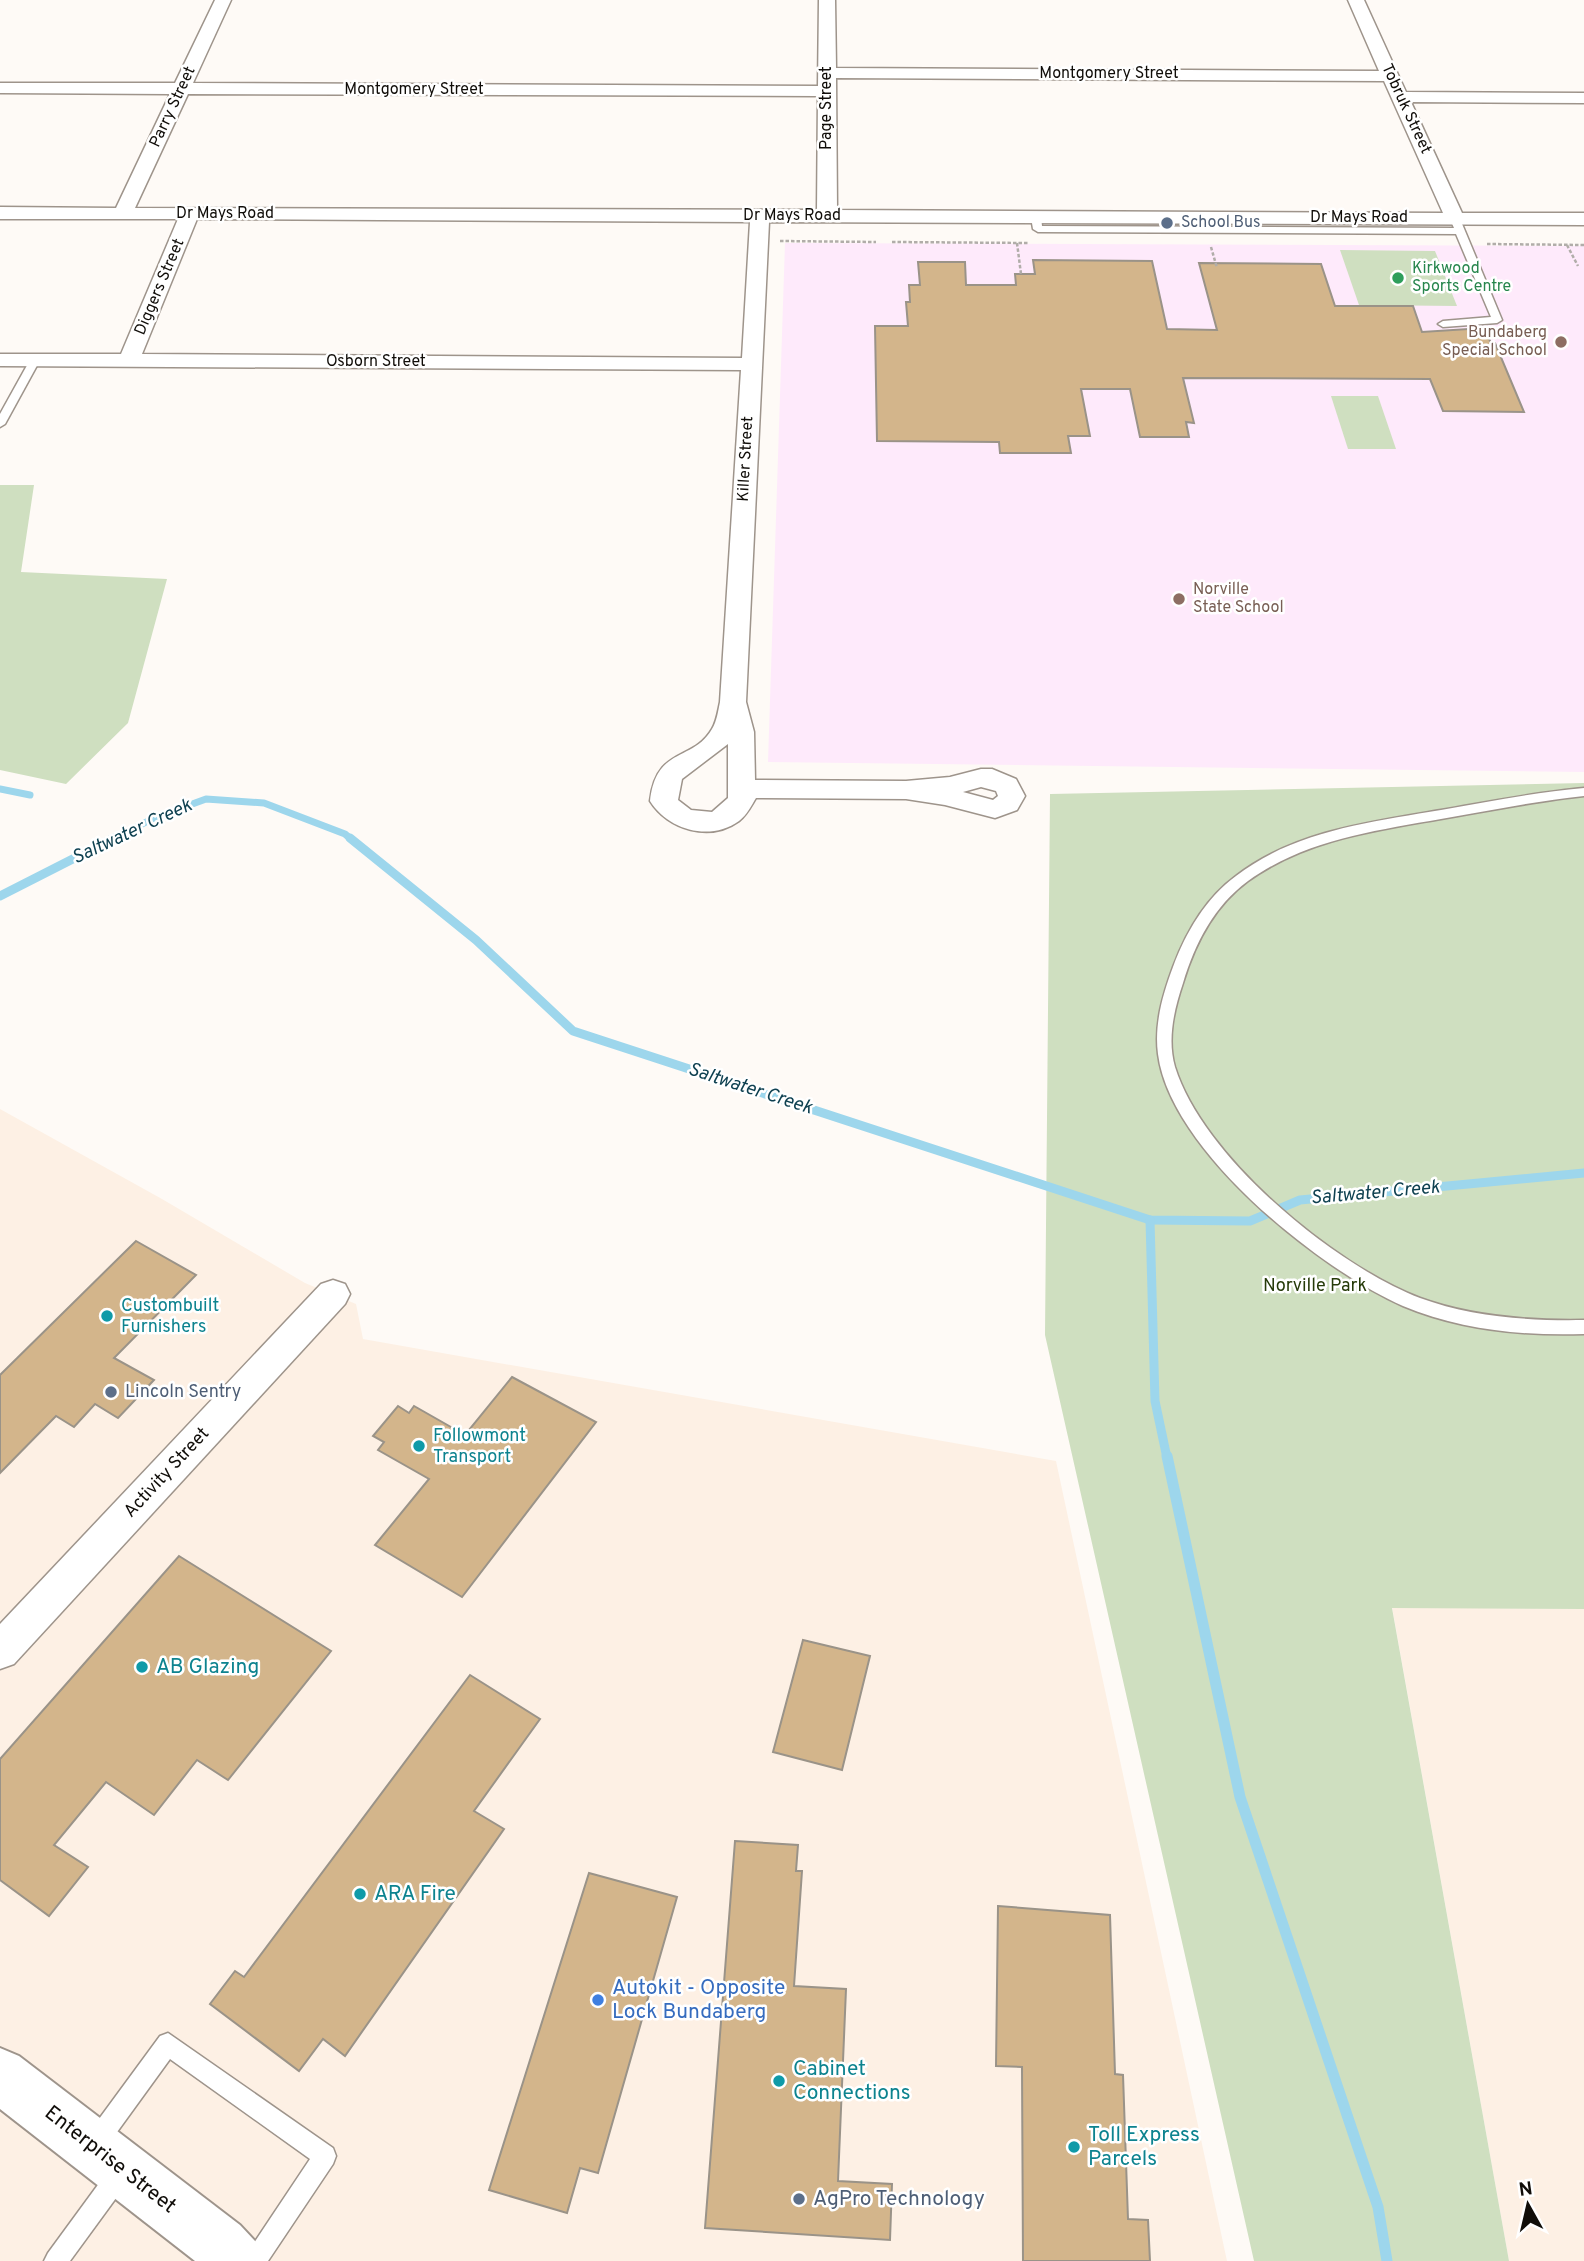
<svg xmlns="http://www.w3.org/2000/svg" width="1584" height="2261" viewBox="0 0 1584 2261" font-family="Overpass,sans-serif">
<rect width="100%" height="100%" fill="#fefaf6"/>
<g fill="#fdf0e4">
<polygon points="0,1109 162,1199 305,1283 356,1304 363,1339 1056,1461 1227,2261 0,2261"/>
<polygon points="1392,1607 1584,1609 1584,2261 1509,2261"/>
</g>
<polygon fill="#feeafb" points="785,243 1584,246 1584,772 768,762"/>
<g fill="#cfdfc0">
<polygon points="1340,250 1435,251 1457,306 1359,305"/>
<polygon points="1331,396 1378,396 1396,449 1348,449"/>
<polygon points="0,485 34,485 21,572 167,579 128,723 66,784 0,770"/>
<polygon points="1584,783 1584,1609 1392,1608 1509,2261 1254,2261 1045,1335 1050,794"/>
</g>
<g fill="none" stroke-linecap="round" stroke-linejoin="round">
<g stroke="#9dd6ec" stroke-width="7">
<polyline points="0,789 30,795"/>
<polyline points="111,840 154,818 206,799 264,803 345,834 352,840"/>
</g>
<g stroke="#9dd6ec" stroke-width="9">
<polyline points="350,838 476,940 573,1031 1150,1220 1250,1221 1300,1200 1584,1173"/>
<polyline points="0,896 114,838"/>
<polyline points="1150,1220 1155,1401 1167,1458"/>
</g>
<polyline stroke="#9dd6ec" stroke-width="11" points="1167,1456 1240,1797 1378,2207 1387,2261"/>
</g>
<g fill="#d3b58b" stroke="#9a9388" stroke-width="2">
<polygon points="1033,260 1152,261 1167,329 1217,330 1199,263 1321,264 1335,306 1413,306 1422,332 1484,328 1491,343 1495,343 1524,412 1443,411 1430,379 1183,378 1194,423 1186,422 1189,437 1140,437 1130,389 1081,389 1090,436 1068,436 1071,453 1000,453 999,442 877,441 875,326 908,326 906,302 910,302 909,285 920,285 918,262 965,262 966,285 1016,285 1015,274 1035,274"/>
<polygon points="136,1241 196,1275 114,1358 154,1380 118,1418 95,1404 74,1427 56,1416 0,1473 0,1375"/>
<polygon points="512,1377 596,1422 462,1597 375,1545 429,1479 378,1450 384,1442 373,1436 398,1406 409,1413 414,1406 465,1435"/>
<polygon points="179,1556 331,1651 228,1780 197,1760 154,1815 106,1782 54,1845 88,1867 49,1916 0,1880 0,1759"/>
<polygon points="803,1640 870,1656 842,1770 773,1752"/>
<polygon points="470,1675 540,1719 474,1811 504,1829 345,2056 323,2039 299,2071 210,2004 235,1971 244,1977"/>
<polygon points="735,1841 798,1845 796,1871 802,1871 794,1986 846,1989 838,2181 892,2184 890,2240 705,2228"/>
<polygon points="589,1873 677,1897 598,2173 580,2168 567,2213 489,2190"/>
<polygon points="998,1906 1110,1915 1115,2074 1123,2075 1128,2219 1148,2220 1150,2261 1023,2261 1022,2067 996,2066"/>
</g>
<g fill="none" stroke-linecap="round" stroke-linejoin="round">
<g stroke="#9e948b" stroke-width="3">
<g id="service">
<polygon points="1036,214 1041,217 1042,226 1454,228 1450,219 1455,216 1460,219 1502,320 1497,323 1443,327 1438,324 1443,321 1491,317 1456,234 1038,232 1033,229 1031,217"/>
<polygon points="35,357 40,360 5,424 0,427 0,414 30,360"/>
<path d="M1584 788V796C1536 801 1488 811 1441 819 1373 831 1305 840 1248 881 1214 906 1195 943 1183 983 1174 1010 1167 1039 1175 1067 1203 1157 1334 1265 1420 1298 1472 1317 1529 1321 1584 1320V1334C1523 1336 1460 1330 1403 1306 1319 1269 1170 1150 1158 1054 1154 1024 1163 994 1173 967 1186 932 1206 898 1236 876 1294 831 1370 822 1441 810 1488 802 1536 792 1584 788Z"/>
<polygon points="168,2033 333,2148 336,2156 333,2164 268,2261 242,2261 310,2159 170,2059 104,2150 96,2153 88,2150 85,2142 88,2134 160,2036"/>
<polygon points="119,2164 127,2167 130,2175 127,2183 70,2261 44,2261 48,2253 111,2167"/>
</g>
</g>
<g stroke="#9e948b" stroke-width="3">
<g id="minor">
<path d="M215 0H231L193 83 818 86 819 0H835L836 68 1379 71 1348 0H1364L1406 92 1584 93V103L1411 102 1462 213H1584V225L769 222 746 702 754 732 755 780 906 781 950 777 981 769H992L1016 779 1025 796 1017 810 995 818 945 805 906 799 756 798C751 806 747 815 739 821 710 842 668 830 650 801 656 746 693 762 712 729 717 721 718 711 720 702L741 370 0 366V354H121L178 219H0V207L116 208 170 94 0 93V83H175ZM836 78 1384 81 1443 213 837 210ZM188 94 818 96 817 210 135 208ZM197 219 750 222 742 358 142 354ZM728 744V798L712 812 691 810 678 800 682 779ZM981 787 996 791 998 796 993 800 963 792Z"/>
<polygon points="333,1280 345,1284 350,1294 345,1304 14,1664 0,1669 0,1624 321,1284"/>
</g>
</g>
<g stroke="#9e948b" stroke-width="4">
<polygon id="tertiary" points="0,2048 19,2056 240,2225 255,2241 264,2261 195,2261 0,2109"/>
</g>
<g stroke="#b1ada9" stroke-width="2.5" stroke-dasharray="3.5 2" stroke-linecap="butt">
<polyline points="780,241 876,242"/>
<polyline points="892,242 1028,243"/>
<polyline points="1017,243 1021,274"/>
<polyline points="1487,244 1584,245"/>
<polyline points="1567,245 1578,266"/>
<polyline points="1211,247 1217,268"/>
</g>
<use href="#service" fill="#fff" fill-rule="evenodd"/>
<use href="#minor" fill="#fff" fill-rule="evenodd"/>
<use href="#tertiary" fill="#fff" fill-rule="evenodd"/>
</g>
<g fill="#5c6f8a" stroke="#fff" stroke-width="2.5">
<circle cx="1167" cy="223" r="7"/>
<circle cx="111" cy="1392" r="7"/>
<circle cx="799" cy="2199" r="7"/>
</g>
<circle fill="#2e9e5b" stroke="#fff" stroke-width="2.5" cx="1398" cy="278" r="7"/>
<g fill="#8d6e63" stroke="#fff" stroke-width="2.5">
<circle cx="1561" cy="342" r="7"/>
<circle cx="1179" cy="599" r="7"/>
</g>
<g fill="#0f9aa8" stroke="#fff" stroke-width="2.5">
<circle cx="107" cy="1316" r="7"/>
<circle cx="419" cy="1446" r="7"/>
<circle cx="142" cy="1667" r="7"/>
<circle cx="360" cy="1894" r="7"/>
<circle cx="779" cy="2081" r="7"/>
<circle cx="1074" cy="2147" r="7"/>
</g>
<circle fill="#3f7fe0" stroke="#fff" stroke-width="2.5" cx="598" cy="2000" r="7"/>
<g text-anchor="middle" dominant-baseline="central" stroke-width="5" stroke-linejoin="round" paint-order="stroke">
<g font-size="16" fill="#100d09" stroke="#fff">
<text x="1109" y="74">Montgomery Street</text>
<text x="414" y="90">Montgomery Street</text>
<text transform="translate(173 107) rotate(-65)">Parry Street</text>
<text transform="translate(827 108) rotate(-90)">Page Street</text>
<text transform="translate(1406 109) rotate(65)">Tobruk Street</text>
<text x="225" y="214">Dr Mays Road</text>
<text x="792" y="216">Dr Mays Road</text>
<text x="1359" y="218">Dr Mays Road</text>
<text transform="translate(160 287) rotate(-67)">Diggers Street</text>
<text x="376" y="362">Osborn Street</text>
<text transform="translate(746 459) rotate(-87)">Killer Street</text>
</g>
<g font-size="16" fill="#4e5e75" stroke="#fff" text-anchor="start">
<text x="1181" y="223">School Bus</text>
</g>
<g font-size="16" fill="#27864d" stroke="#fff" text-anchor="start">
<text x="1412" y="269">Kirkwood<tspan x="1412" dy="18">Sports Centre</tspan></text>
</g>
<g font-size="16" fill="#785e54" stroke="#fff" text-anchor="end">
<text x="1547" y="333">Bundaberg<tspan x="1547" dy="18">Special School</tspan></text>
<text x="1193" y="590" text-anchor="start">Norville<tspan x="1193" dy="18">State School</tspan></text>
</g>
<g font-size="18" fill="#263b09" stroke="#fff">
<text x="1315" y="1286">Norville Park</text>
</g>
<g font-size="18" fill="#0d838f" stroke="#fff" text-anchor="start">
<text x="121" y="1306">Custombuilt<tspan x="121" dy="21">Furnishers</tspan></text>
<text x="433" y="1436">Followmont<tspan x="433" dy="21">Transport</tspan></text>
</g>
<g font-size="18" fill="#4e5e75" stroke="#fff" text-anchor="start">
<text x="125" y="1392">Lincoln Sentry</text>
</g>
<g font-size="18" fill="#100d09" stroke="#fff">
<text transform="translate(167 1473) rotate(-47)">Activity Street</text>
</g>
<g font-size="19" font-style="italic" fill="#0f4151" stroke="#fff">
<text transform="translate(132 832) rotate(-25)">Saltwater Creek</text>
<text transform="translate(750 1089) rotate(18)">Saltwater Creek</text>
<text transform="translate(1375 1193) rotate(-5)">Saltwater Creek</text>
</g>
<g font-size="21" fill="#0d838f" stroke="#fff" text-anchor="start">
<text x="156" y="1667">AB Glazing</text>
<text x="374" y="1894">ARA Fire</text>
<text x="793" y="2069">Cabinet<tspan x="793" dy="24">Connections</tspan></text>
<text x="1088" y="2135">Toll Express<tspan x="1088" dy="24">Parcels</tspan></text>
</g>
<g font-size="21" fill="#366cbe" stroke="#fff" text-anchor="start">
<text x="612" y="1988">Autokit - Opposite<tspan x="612" dy="24">Lock Bundaberg</tspan></text>
</g>
<g font-size="21" fill="#100d09" stroke="#fff">
<text transform="translate(110 2160) rotate(38)">Enterprise Street</text>
</g>
<g font-size="21" fill="#4e5e75" stroke="#fff" text-anchor="start">
<text x="813" y="2199">AgPro Technology</text>
</g>
</g>
<g transform="translate(1528 2205) rotate(352)" stroke="#ffffff" stroke-width="5" paint-order="stroke">
<path d="M0-5L12 26L0 18L-12 26Z" fill="#100d09"/>
<text y="-10" font-size="19" font-weight="bold" text-anchor="middle" fill="#100d09">N</text>
</g>
</svg>
